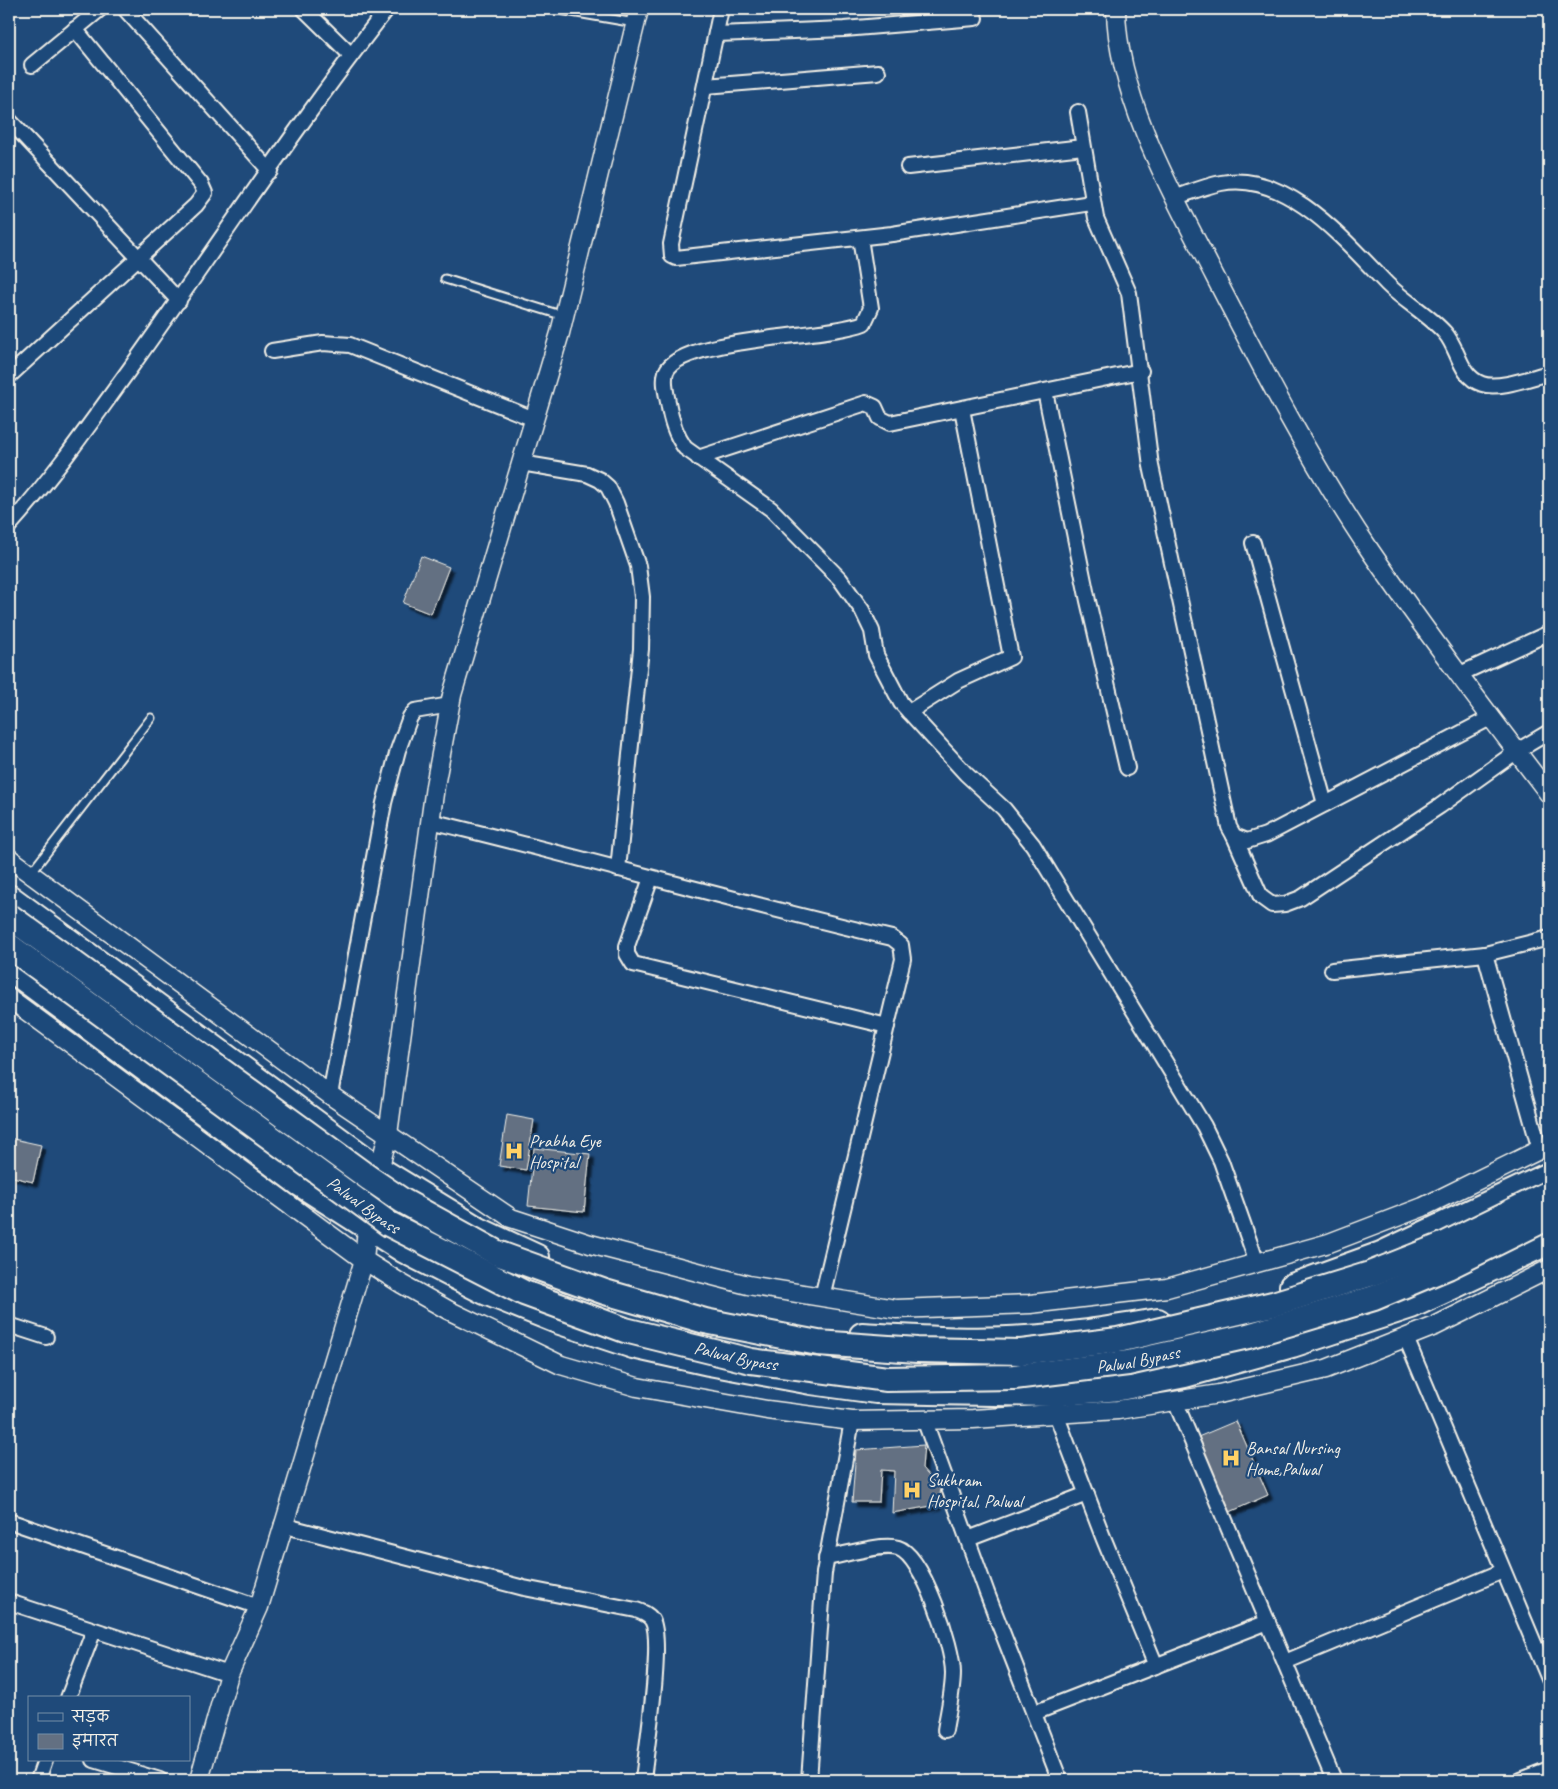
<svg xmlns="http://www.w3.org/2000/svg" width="1558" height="1789" viewBox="0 0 1558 1789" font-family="Caveat,'Playpen Sans Deva',sans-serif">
<defs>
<filter id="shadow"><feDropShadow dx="4.5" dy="4.5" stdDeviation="1" flood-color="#0009"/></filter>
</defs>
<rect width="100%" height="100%" fill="#1f4a7a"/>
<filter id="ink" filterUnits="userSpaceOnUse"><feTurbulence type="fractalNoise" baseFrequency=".02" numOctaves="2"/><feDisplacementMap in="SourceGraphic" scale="10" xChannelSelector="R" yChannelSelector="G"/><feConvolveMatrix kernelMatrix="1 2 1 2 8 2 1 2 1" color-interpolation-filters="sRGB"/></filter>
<g filter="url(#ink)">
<g fill="#637082" stroke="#f4f1e8" filter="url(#shadow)">
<polygon points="421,556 449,567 431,614 403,603"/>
<polygon points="507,1115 534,1120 526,1170 499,1166"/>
<polygon points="9,1138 41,1145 33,1182 9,1176"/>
<polygon points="534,1148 590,1154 584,1212 528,1206"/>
<polygon points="1236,1421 1268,1495 1230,1512 1198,1437"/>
<polygon points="924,1445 922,1468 941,1490 937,1505 892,1513 894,1471 881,1470 879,1502 852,1502 856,1450"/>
</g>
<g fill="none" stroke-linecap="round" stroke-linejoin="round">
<g stroke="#f4f1e8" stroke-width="11">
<g id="service">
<polyline points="554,9 635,23"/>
<polyline points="445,279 564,316"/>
<polyline points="30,874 151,718"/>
</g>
</g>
<g stroke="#f4f1e8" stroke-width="18">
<g id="minor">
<polyline points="125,9 270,171"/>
<polyline points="304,9 351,55"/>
<polyline points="721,9 671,244 672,256 676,258 892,234 1091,203"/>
<polyline points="716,34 844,29 975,18"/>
<polyline points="32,65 100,9"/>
<polyline points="706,86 878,72"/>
<polyline points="1078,112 1096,218 1129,293 1151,466 1229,827 1234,836 1247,841 1266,835 1490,718"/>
<polyline points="9,120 179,301"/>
<polyline points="908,167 1083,147"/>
<path d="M1174 198C1189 193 1205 186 1221 183 1287 170 1346 242 1387 284 1405 302 1428 314 1445 333 1459 349 1459 376 1482 384 1499 390 1532 377 1549 373"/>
<path d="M860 238 871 308 864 323C827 338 680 337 666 372 663 381 666 392 668 402 671 420 675 434 685 448L771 509 840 579 862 610 872 631 876 655 901 703 966 774 1004 809 1033 845 1204 1126 1221 1161 1257 1263"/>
<polyline points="272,351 323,343 350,345 534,419"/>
<polyline points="9,376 196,205 205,193 201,184 75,29"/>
<polyline points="1045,391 1088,601 1127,768"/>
<polyline points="698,458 866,403 875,407 880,418 890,423 1141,371"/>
<polyline points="521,463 587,474 600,480 608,487 616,503 638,566 642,597 641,649 618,869"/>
<path d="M9 526C53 477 90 424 129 370 215 250 296 125 387 9"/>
<polyline points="1253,543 1325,804"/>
<polyline points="1460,674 1549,633"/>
<polyline points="909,712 958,681 1011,657 962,409"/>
<path d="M430 821C585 858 737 902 892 938L901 945 903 959 822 1297"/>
<polyline points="1234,836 1261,897 1272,905 1285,904 1301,898 1440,806 1517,751 1549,732"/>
<polyline points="651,878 627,946 627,954 633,964 887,1026"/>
<polyline points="1485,954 1540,1150"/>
<polyline points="1332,970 1485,954 1549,938"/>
<polyline points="330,1095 384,803 398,750 410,717 415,711 450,705"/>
<polyline points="9,1325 46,1337"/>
<polyline points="1406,1338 1549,1679"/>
<polyline points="1175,1401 1334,1780"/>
<polyline points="1056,1414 1103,1537 1156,1666"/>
<polyline points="924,1419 987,1593 1059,1778"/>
<polyline points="9,1521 259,1607"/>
<path d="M282 1525 524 1588 636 1610C642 1612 648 1614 652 1620 664 1640 646 1751 643 1780"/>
<polyline points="968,1539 1087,1494"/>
<path d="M826 1558C844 1555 881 1543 898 1548 923 1555 953 1647 953 1673 953 1691 948 1711 945 1730"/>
<polyline points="9,1602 229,1674"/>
<polyline points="1285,1662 1503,1571"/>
<polyline points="68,1698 94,1630"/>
<polyline points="1034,1713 1268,1622"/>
<polyline points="94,1760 160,1780"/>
<polyline points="38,1780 45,1760"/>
<polyline points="809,1780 824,1573 852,1421"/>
<polyline points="1520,1780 1549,1769"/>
</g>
</g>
<g stroke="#f4f1e8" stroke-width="21">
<g id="tertiary">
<path d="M1116 9C1117 95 1171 192 1210 267 1260 364 1310 462 1371 552 1428 635 1489 715 1549 794"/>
<polyline points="9,858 330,1095 511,1218 590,1244 748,1285 896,1309 1030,1304 1167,1288 1329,1243 1423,1207 1549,1145"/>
<polyline points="9,998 364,1260 402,1284 448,1310 561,1365 637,1387 767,1410 852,1421 973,1419 1118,1410 1219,1394 1326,1369 1435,1326 1549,1269"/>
<polyline points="377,1179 388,1134 435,786 452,695 560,333 639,9"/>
<polyline points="199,1780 229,1674 259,1607 364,1260 368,1217"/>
</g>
</g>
<g stroke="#f4f1e8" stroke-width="28">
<g id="trunk">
<polyline points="9,897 379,1169 479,1230 537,1257"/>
<polyline points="9,968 300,1184 403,1250 485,1292 557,1321 633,1346 709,1363 811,1382 876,1391 930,1392 1051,1394 1120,1388 1185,1375 1292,1345 1411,1306 1549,1242"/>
<polyline points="1292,1286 1381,1254 1549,1175"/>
<path d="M862 1335C917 1338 972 1342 1026 1338 1070 1336 1114 1328 1158 1321"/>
</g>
</g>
<use href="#service" stroke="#1f4a7a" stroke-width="7"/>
<use href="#minor" stroke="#1f4a7a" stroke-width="14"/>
<use href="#tertiary" stroke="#1f4a7a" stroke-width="18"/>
<use href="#trunk" stroke="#1f4a7a" stroke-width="24"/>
<g stroke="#f4f1e8" stroke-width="28" stroke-linecap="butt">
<g id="trunk-bridge">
<polyline points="9,916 369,1178 403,1201 497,1253 605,1292 705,1321 818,1343 917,1350 1021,1352 1118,1340 1273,1304 1370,1274 1443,1245 1549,1193"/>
<path id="s1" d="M9 946 389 1224 524 1293 625 1330 751 1361 887 1379 1014 1377 1128 1363 1248 1336 1374 1298 1448 1267 1549 1217"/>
</g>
</g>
<use href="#trunk-bridge" stroke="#1f4a7a" stroke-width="24"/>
</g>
</g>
<defs>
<g id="hospital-bare" transform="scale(1.5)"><path d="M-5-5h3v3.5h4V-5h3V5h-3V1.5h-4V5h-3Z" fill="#ffd166" stroke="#1f4a7a" stroke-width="2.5" paint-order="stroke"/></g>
</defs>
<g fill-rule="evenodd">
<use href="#hospital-bare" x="514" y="1151"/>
<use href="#hospital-bare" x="1231" y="1458"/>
<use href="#hospital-bare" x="912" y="1490"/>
</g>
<g text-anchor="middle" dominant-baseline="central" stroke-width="4.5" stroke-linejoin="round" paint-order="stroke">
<g font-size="18" fill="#f4f1e8" stroke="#1f4a7a" text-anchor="start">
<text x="529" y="1141">Prabha Eye<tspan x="529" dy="21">Hospital</tspan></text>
<text x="1246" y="1448">Bansal Nursing<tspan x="1246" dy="21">Home,Palwal</tspan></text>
<text x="927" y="1480">Sukhram<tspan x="927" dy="21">Hospital, Palwal</tspan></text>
</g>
<g font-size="18" fill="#f4f1e8" stroke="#1f4a7a">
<text stroke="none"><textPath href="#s1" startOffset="439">Palwal Bypass</textPath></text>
<text stroke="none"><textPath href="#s1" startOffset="844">Palwal Bypass</textPath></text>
<text stroke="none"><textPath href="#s1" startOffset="1249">Palwal Bypass</textPath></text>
</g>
</g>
<rect width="1558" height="1789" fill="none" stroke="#1f4a7a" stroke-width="30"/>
<rect x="15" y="15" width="1528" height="1759" fill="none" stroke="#f4f1e8" stroke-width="2" filter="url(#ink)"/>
<rect x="28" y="1696" width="162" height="65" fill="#1f4a7a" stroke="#748da6"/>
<rect x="38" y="1713" width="25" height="8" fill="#1f4a7a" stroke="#748da6"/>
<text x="72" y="1722" font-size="15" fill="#f4f1e8">सड़क</text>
<rect x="38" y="1734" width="25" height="15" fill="#637082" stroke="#748da6"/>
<text x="72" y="1746" font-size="15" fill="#f4f1e8">इमारत</text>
</svg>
